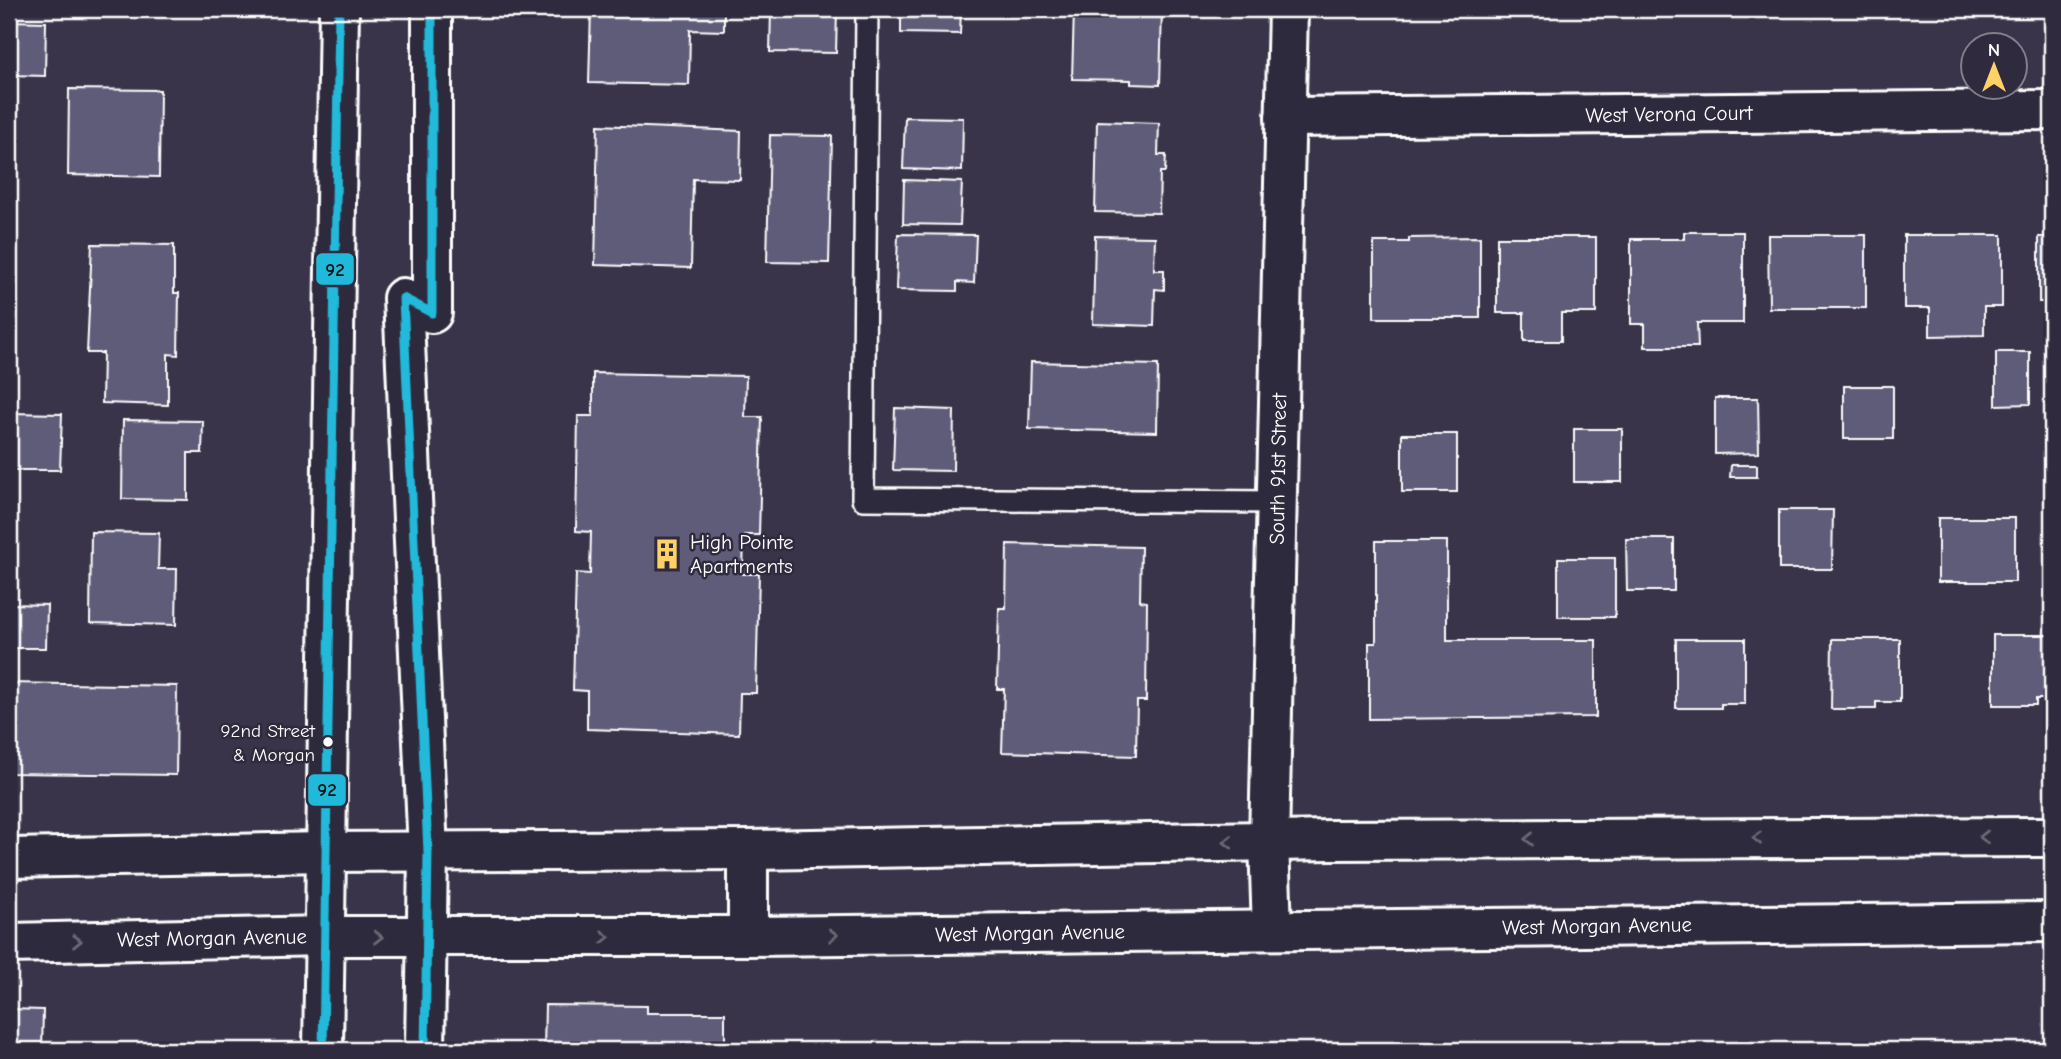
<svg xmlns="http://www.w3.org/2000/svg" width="2061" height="1059" viewBox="0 0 2061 1059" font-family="'Comic Neue',sans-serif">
<rect width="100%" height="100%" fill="#393449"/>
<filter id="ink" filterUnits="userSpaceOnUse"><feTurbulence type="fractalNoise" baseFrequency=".0143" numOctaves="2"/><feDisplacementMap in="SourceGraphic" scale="14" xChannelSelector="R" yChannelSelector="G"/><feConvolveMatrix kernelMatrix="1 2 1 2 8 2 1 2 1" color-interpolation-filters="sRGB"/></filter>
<g filter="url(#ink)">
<g fill="#5f5b79" stroke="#fff" stroke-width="2">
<polygon points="57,9 136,9 136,13 57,12"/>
<polygon points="591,9 724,9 724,31 690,30 689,85 589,83"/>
<polygon points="771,9 837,9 836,53 770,52"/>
<polygon points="901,9 961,9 960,34 901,33"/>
<polygon points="1074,9 1162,9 1160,85 1131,84 1131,80 1072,79"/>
<polygon points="9,21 46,22 45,76 9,75"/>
<polygon points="69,89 160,90 159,177 68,175"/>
<polygon points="905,117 963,118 962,171 903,169"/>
<polygon points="1097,121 1159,123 1158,155 1166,155 1165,172 1160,172 1159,213 1095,212"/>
<polygon points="598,125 741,131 740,180 693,179 691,268 595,265"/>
<polygon points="770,135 832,136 829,263 767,262"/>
<polygon points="904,180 962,182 960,225 903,224"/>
<polygon points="1684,232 1743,232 1743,323 1697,323 1698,347 1645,347 1645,324 1631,324 1631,239 1684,239"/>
<polygon points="898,234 976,235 974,283 957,282 957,291 896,290"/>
<polygon points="1768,235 1866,235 1866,308 1769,308"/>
<polygon points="1904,235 2002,235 2002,307 1984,307 1984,335 1930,336 1930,308 1904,308"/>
<polygon points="1095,236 1155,237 1154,270 1164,270 1164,290 1155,289 1154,326 1093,324"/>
<polygon points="1480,237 1480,318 1374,318 1374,242 1409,242 1409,238"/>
<polygon points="1497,237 1596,237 1596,313 1561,313 1561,341 1524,341 1524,313 1497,313"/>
<rect x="2039" y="237" width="13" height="65"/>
<polygon points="92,244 174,245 174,293 179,293 178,355 168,354 168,405 102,403 103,353 87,353"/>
<polygon points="1996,352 2030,352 2030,404 1996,405"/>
<polygon points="1031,362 1158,365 1157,432 1029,429"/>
<polygon points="593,373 746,376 745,417 762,417 759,535 744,535 743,574 759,574 756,693 740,693 739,734 587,729 587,691 573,690 576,573 590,574 591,532 576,531 578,416 593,416"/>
<rect x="1844" y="386" width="49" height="53"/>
<polygon points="1715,398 1758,398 1759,453 1715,454"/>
<polygon points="895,408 954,410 953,471 893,470"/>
<polygon points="9,413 62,414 60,470 9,470"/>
<polygon points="123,420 203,421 202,453 188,453 188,500 122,499"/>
<rect x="1574" y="429" width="48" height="53"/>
<rect x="1402" y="434" width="55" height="58"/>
<polygon points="1731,465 1757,465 1757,477 1730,477"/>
<polygon points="1779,510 1833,510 1832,569 1779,569"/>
<rect x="1938" y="518" width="77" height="64"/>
<polygon points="91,532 159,533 158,569 177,569 176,625 90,623"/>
<polygon points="1626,539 1674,539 1674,591 1627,591"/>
<polygon points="1376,541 1447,541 1447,640 1596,640 1596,717 1369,719 1369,643 1376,643"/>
<polygon points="1007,544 1141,547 1140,601 1147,602 1146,701 1137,701 1136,756 1002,752 1004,689 997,689 999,608 1006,608"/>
<rect x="1558" y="558" width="57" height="59"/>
<polygon points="9,604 47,605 46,648 9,648"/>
<polygon points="1993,635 2052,635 2052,699 2036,699 2036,705 1993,705"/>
<polygon points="1676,639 1745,639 1745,704 1721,704 1721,708 1676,708"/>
<polygon points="1832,639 1900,639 1900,702 1876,702 1876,709 1831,709"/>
<polygon points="9,683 177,686 176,775 9,773"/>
<polygon points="545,1005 647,1006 647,1013 725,1013 725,1050 544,1050"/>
<polygon points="9,1009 43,1010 42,1050 9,1050"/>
<polygon points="1118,1046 1118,1050 995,1050 995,1048"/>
</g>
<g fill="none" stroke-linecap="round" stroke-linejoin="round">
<g stroke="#fff" stroke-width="26">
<polyline id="service" points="867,9 863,499 1277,502"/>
</g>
<g stroke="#fff" stroke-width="44">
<g id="minor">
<polyline points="1285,117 2052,110"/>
<polyline points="1272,930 1269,841 1288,9"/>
</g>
</g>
<g stroke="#fff" stroke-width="44">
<g id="tertiary">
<polyline points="748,850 748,936"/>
<polyline points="9,858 326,852 748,850 1331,840 2052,837"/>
<polyline points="9,943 325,936 748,936 2052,922"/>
</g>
</g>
<g stroke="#fff" stroke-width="44">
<g id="secondary">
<polyline points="323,1050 339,9"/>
<polyline points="425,1050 428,852 403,298 432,313 432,9"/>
</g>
</g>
<use href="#service" stroke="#2f2a3d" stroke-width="21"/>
<use href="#minor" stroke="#2f2a3d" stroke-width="38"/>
<use href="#tertiary" stroke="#2f2a3d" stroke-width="38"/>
<use href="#secondary" stroke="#2f2a3d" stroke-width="38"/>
<g stroke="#2f2a3d" stroke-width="14">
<g id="bus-1">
<polyline points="323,1050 339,9"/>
<polyline points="425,1050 428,852 403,298 432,313 432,9"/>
</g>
</g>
<use href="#bus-1" stroke="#20b9da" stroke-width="9"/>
</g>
<defs><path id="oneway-chevron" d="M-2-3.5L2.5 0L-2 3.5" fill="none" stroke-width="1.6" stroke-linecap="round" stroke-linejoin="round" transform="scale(1.75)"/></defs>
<g stroke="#6d6a77">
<use href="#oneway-chevron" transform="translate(1984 837) rotate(180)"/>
<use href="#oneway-chevron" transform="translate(1757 838) rotate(180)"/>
<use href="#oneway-chevron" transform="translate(1529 839) rotate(180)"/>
<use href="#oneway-chevron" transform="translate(1228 842) rotate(179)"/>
<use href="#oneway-chevron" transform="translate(833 935) rotate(-1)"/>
<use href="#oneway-chevron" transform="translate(378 937)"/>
<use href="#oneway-chevron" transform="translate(605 937)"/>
<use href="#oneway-chevron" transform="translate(77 941) rotate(-1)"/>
</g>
</g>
<defs>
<g id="building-bare" transform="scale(2.415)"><path d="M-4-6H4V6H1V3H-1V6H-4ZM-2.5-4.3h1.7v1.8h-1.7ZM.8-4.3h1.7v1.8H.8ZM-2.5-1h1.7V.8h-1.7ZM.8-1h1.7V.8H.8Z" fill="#ffd166" stroke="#2f2a3d" stroke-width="2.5" paint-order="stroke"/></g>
</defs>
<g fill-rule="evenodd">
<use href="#building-bare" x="667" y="554"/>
</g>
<circle fill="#fff" stroke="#2f2a3d" stroke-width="2.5" cx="328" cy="742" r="6"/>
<g text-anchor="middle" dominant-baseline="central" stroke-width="5" stroke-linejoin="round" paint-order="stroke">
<g font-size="19" fill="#fff" stroke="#2f2a3d" text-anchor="end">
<text x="315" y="731">92nd Street<tspan x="315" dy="24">&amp; Morgan</tspan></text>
</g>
<g font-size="21" fill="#fff" stroke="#2f2a3d">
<text transform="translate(1669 114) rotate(-1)">West Verona Court</text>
<text transform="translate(1278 469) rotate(-89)">South 91st Street</text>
<text transform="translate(1597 926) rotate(-1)">West Morgan Avenue</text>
<text transform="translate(1030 933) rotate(-1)">West Morgan Avenue</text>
<text transform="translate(212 938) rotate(-1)">West Morgan Avenue</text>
</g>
<g font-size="21" fill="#fff" stroke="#2f2a3d" text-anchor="start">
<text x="690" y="542">High Pointe<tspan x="690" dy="24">Apartments</tspan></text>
</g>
</g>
<g stroke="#2f2a3d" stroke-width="2.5">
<rect x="315" y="252" width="40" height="34" rx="7" fill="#20b9da"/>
<rect x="307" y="773" width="40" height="34" rx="7" fill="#20b9da"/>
</g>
<g font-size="19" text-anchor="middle" font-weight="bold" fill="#111">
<text x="335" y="276">92</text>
<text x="327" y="796">92</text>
</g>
<rect width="2061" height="1059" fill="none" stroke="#2f2a3d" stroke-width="35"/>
<rect x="18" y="18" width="2026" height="1024" fill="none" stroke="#fff" stroke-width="2.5" filter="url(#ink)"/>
<g transform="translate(1994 66)"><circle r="33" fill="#2f2a3d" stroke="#827f8b" stroke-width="2"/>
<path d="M0-5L12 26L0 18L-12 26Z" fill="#ffd166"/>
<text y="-10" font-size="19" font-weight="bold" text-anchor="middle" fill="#ffffff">N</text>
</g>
</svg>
